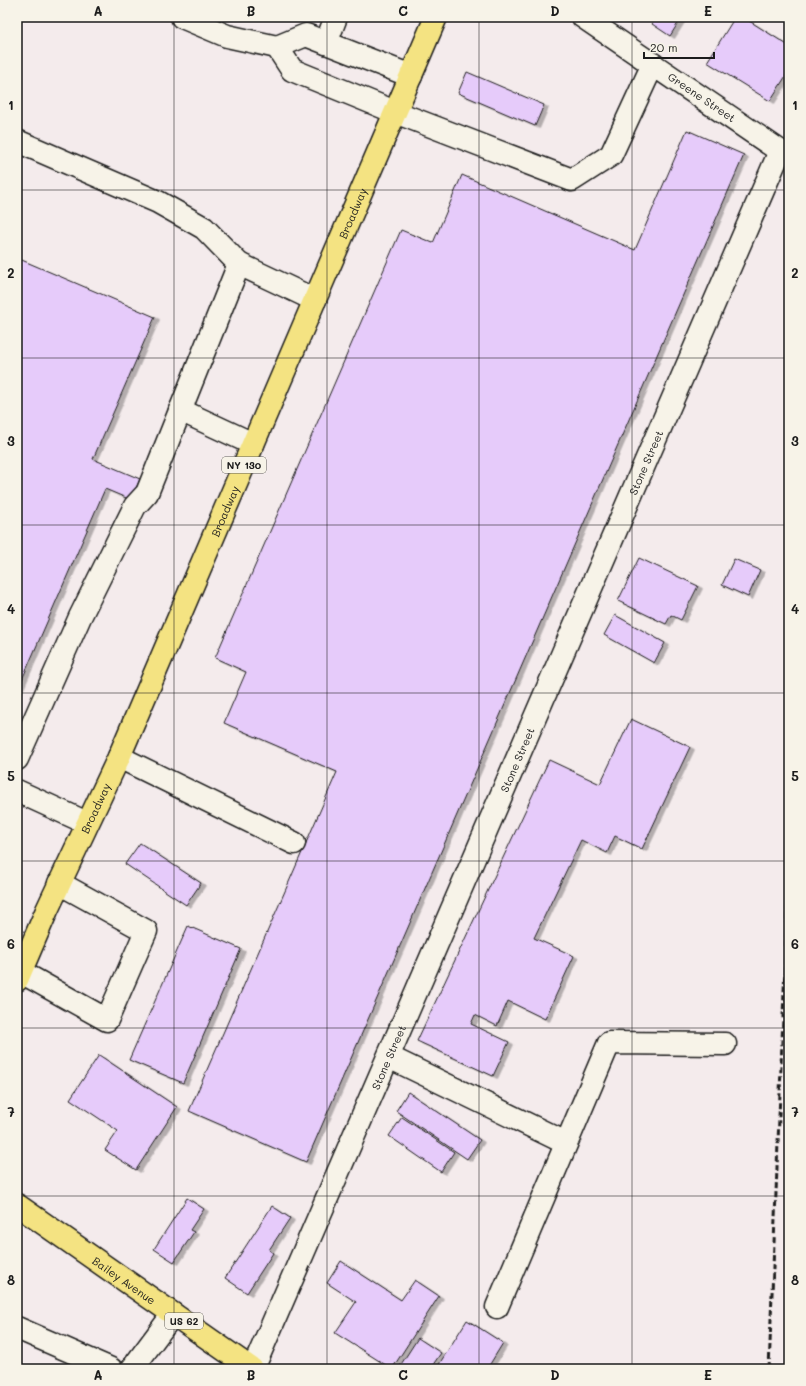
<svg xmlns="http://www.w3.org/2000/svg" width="806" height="1386" viewBox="0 0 806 1386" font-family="Mali,sans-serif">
<defs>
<filter id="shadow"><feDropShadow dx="4.5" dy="2.5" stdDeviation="0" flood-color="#0004"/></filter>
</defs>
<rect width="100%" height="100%" fill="#f4ebec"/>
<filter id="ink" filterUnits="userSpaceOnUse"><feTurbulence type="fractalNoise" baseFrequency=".025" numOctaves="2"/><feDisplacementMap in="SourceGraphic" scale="8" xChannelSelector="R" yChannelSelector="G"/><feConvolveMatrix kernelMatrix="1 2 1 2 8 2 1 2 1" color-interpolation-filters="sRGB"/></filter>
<g filter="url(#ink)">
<g fill="#e6cbfa" stroke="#1c1c1c" filter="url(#shadow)">
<polygon points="657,17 682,17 670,36 652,24"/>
<polygon points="735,17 743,17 789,46 789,71 770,101 707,62"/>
<polygon points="467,72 544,105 535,126 458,93"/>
<polygon points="687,130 744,155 306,1162 189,1111 337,772 224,723 246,672 215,658 401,230 433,243 462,175 635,250"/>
<polygon points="17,258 155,317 93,459 140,479 131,500 105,489 17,691"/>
<polygon points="639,558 698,586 681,620 671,615 666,624 618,601"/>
<polygon points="734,559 760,570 748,597 722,585"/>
<polygon points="615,615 665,643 654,663 604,635"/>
<polygon points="631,719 690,747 642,849 615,836 607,853 581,840 534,938 574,956 545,1019 508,1001 497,1026 475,1015 471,1024 509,1042 493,1076 417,1041 549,760 600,784"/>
<polygon points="140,843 201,883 186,905 125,864"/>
<polygon points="188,926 241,949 183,1083 129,1060"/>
<polygon points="99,1055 177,1107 136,1170 105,1150 118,1131 70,1099"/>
<polygon points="408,1092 480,1140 467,1159 396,1111"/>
<polygon points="402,1117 454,1152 441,1172 389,1136"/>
<polygon points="187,1198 204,1209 190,1230 194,1232 174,1262 154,1249"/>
<polygon points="272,1206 290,1218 269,1250 273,1253 247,1293 225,1278"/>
<polygon points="341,1261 401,1300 415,1280 439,1296 392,1369 335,1333 356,1302 327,1283"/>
<polygon points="467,1320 503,1343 487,1369 436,1369"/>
<polygon points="418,1338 441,1353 430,1369 398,1369"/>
<polygon points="17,1364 30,1369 17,1369"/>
</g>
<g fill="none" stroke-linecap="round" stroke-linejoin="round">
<g stroke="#1c1c1c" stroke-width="25">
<g id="minor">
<polyline points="182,17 227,36 277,47"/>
<polyline points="326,43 336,17"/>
<polyline points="411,76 306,35 277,47 292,70 395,112 572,180 611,155 653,64"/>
<polyline points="17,141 158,202 204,228 239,264"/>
<polyline points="180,410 253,444"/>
<polyline points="119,757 294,843"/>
<polyline points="17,759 80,617 135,506 147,493 239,264 315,300"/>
<polyline points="17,791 87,823"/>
<polyline points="21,972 107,1020 146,931 59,883"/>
<polyline points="389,1057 566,1143"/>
<polyline points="497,1307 609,1043 725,1044"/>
<polyline points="17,1328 111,1369"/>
<polyline points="132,1369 173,1314"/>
<path id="s1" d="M253 1369 780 151 583 17"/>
</g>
</g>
<g stroke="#1c1c1c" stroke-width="25">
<g id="major">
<path id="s2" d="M17 980 47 910 119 757 436 17"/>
<path id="s3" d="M17 1205 252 1369"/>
</g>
</g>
<use href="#minor" stroke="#f7f3e8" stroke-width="22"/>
<use href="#major" stroke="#f4e382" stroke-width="22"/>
<polyline stroke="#1c1c1c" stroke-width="3" stroke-dasharray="6 3" stroke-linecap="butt" points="769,1369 789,866"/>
</g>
</g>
<path fill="none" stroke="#1c1c1c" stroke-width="1" stroke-opacity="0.55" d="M174 17V1369M327 17V1369M479 17V1369M632 17V1369M17 190H789M17 358H789M17 525H789M17 693H789M17 861H789M17 1028H789M17 1196H789"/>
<g text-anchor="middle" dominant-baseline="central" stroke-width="3" stroke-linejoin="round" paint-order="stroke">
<g fill="#f7f3e8" stroke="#5e5c59" stroke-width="1">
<rect x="222" y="457" width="44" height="16" rx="3"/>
<rect x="165" y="1313" width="38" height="16" rx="3"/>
</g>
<g font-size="10" font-weight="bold" fill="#1c1c1c">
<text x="244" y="465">NY 130</text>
<text x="184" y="1321">US 62</text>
</g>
<g font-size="11" fill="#1c1c1c" stroke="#f7f3e8">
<text transform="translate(702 97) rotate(34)">Greene Street</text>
<text stroke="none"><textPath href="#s2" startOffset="837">Broadway</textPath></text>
<text stroke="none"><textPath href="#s1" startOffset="988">Stone Street</textPath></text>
<text stroke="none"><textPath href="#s2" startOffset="513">Broadway</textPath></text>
<text stroke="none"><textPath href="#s1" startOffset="664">Stone Street</textPath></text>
<text stroke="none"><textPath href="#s2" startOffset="189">Broadway</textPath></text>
<text stroke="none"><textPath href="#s1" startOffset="340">Stone Street</textPath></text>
<text stroke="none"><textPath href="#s3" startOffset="131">Bailey Avenue</textPath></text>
</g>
</g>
<rect width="806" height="1386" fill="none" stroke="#f7f3e8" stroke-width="44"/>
<path d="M644 52v6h70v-6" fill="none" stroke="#1c1c1c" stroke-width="2"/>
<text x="650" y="52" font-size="12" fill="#1c1c1c" stroke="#f7f3e8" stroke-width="3" paint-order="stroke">20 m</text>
<rect x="22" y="22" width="762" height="1342" fill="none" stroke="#1c1c1c" stroke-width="1.5"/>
<g font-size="13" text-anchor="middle" font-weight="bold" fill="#1c1c1c">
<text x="98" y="16">A</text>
<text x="251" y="16">B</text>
<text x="403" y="16">C</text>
<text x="555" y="16">D</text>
<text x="708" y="16">E</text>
<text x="11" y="110">1</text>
<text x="795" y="110">1</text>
<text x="11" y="278">2</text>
<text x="795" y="278">2</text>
<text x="11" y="446">3</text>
<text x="795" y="446">3</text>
<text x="11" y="614">4</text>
<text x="795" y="614">4</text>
<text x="11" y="781">5</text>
<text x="795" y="781">5</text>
<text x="11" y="949">6</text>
<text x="795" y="949">6</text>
<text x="11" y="1117">7</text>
<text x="795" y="1117">7</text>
<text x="11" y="1285">8</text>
<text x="795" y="1285">8</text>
<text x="98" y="1380">A</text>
<text x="251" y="1380">B</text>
<text x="403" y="1380">C</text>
<text x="555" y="1380">D</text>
<text x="708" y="1380">E</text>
</g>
</svg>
